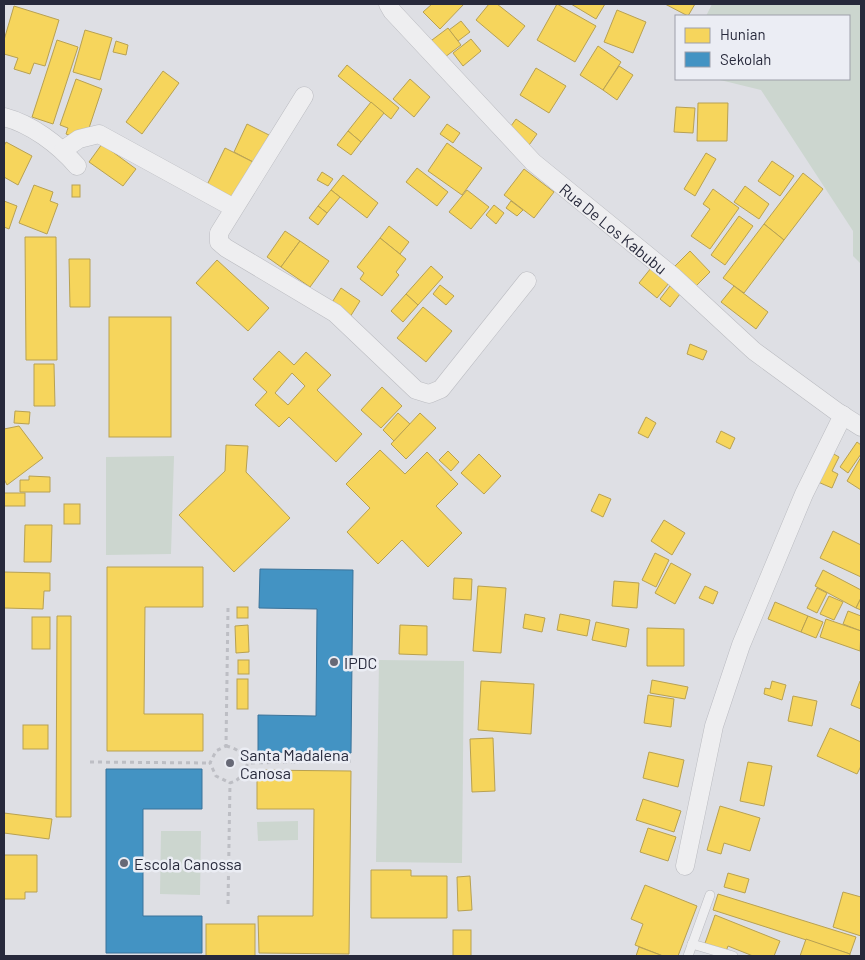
<svg xmlns="http://www.w3.org/2000/svg" width="865" height="960" viewBox="0 0 865 960" font-family="Barlow,sans-serif">
<rect width="100%" height="100%" fill="#dedfe4"/>
<g fill="#ccd6cf">
<polygon points="712,4 861,4 861,264 853,256 853,231 761,90 716,79 849,79 849,16 706,16"/>
<polygon points="174,456 171,554 106,555 106,457"/>
<polygon points="379,660 464,661 462,863 376,862"/>
<polygon points="298,821 298,840 258,841 257,822"/>
<polygon points="161,831 201,831 200,895 160,894"/>
</g>
<g fill="#f6d55c" stroke="#b8a152" fill-rule="evenodd">
<polygon points="432,4 464,4 440,29 423,12"/>
<polygon points="489,4 497,4 525,26 508,47 476,20"/>
<polygon points="557,4 596,26 575,62 537,40"/>
<polygon points="571,4 605,4 596,19"/>
<polygon points="665,4 695,4 688,16"/>
<polygon points="14,6 59,20 45,66 34,63 30,74 14,69 18,58 4,54 4,40"/>
<polygon points="617,10 646,22 633,53 604,42"/>
<polygon points="461,21 470,32 458,41 449,30"/>
<polygon points="448,28 461,45 441,60 428,43"/>
<polygon points="85,30 112,38 100,80 73,72"/>
<polygon points="471,39 481,51 463,66 453,53"/>
<polygon points="57,40 78,47 53,124 32,117"/>
<polygon points="116,41 128,45 126,55 113,52"/>
<polygon points="598,46 621,62 603,90 580,75"/>
<polygon points="347,65 399,108 391,119 338,76"/>
<polygon points="619,66 633,75 617,100 603,90"/>
<polygon points="536,68 566,86 549,113 520,95"/>
<polygon points="163,71 179,83 142,134 126,122"/>
<polygon points="76,79 102,89 87,134 77,138 66,134 68,128 60,125"/>
<polygon points="410,79 430,97 414,117 393,99"/>
<polygon points="371,102 384,113 361,142 348,131"/>
<polygon points="698,103 728,103 727,141 697,141"/>
<polygon points="676,107 695,108 693,133 674,132"/>
<polygon points="516,119 537,134 527,148 506,133"/>
<polygon points="247,124 269,135 255,163 234,152"/>
<polygon points="447,124 460,133 453,143 440,134"/>
<polygon points="348,131 361,142 351,155 337,145"/>
<polygon points="6,142 32,156 18,185 4,177 4,146"/>
<polygon points="447,143 482,168 462,195 428,171"/>
<polygon points="102,144 136,169 123,186 89,162"/>
<polygon points="225,148 255,163 238,200 207,185"/>
<polygon points="706,153 716,159 695,196 684,189"/>
<polygon points="772,161 794,176 780,196 758,181"/>
<polygon points="417,168 448,192 437,206 406,182"/>
<polygon points="524,169 554,192 534,218 504,195"/>
<polygon points="322,172 333,179 328,186 317,180"/>
<polygon points="803,173 823,189 784,240 764,224"/>
<polygon points="343,175 378,203 367,218 331,190"/>
<polygon points="34,185 53,192 50,201 58,204 47,234 19,223"/>
<rect x="72" y="185" width="8" height="12"/>
<polygon points="745,186 769,204 759,219 734,202"/>
<polygon points="713,189 739,208 710,249 691,236 710,209 703,204"/>
<polygon points="331,190 340,197 327,213 318,206"/>
<polygon points="467,190 489,207 471,229 449,212"/>
<polygon points="4,201 17,206 9,229 4,227"/>
<polygon points="511,201 523,210 517,216 506,208"/>
<polygon points="494,205 504,213 496,224 486,215"/>
<polygon points="318,206 327,213 318,225 309,218"/>
<polygon points="739,216 753,226 725,265 711,255"/>
<polygon points="764,224 784,240 744,293 723,278"/>
<polygon points="389,226 409,242 400,254 380,238"/>
<polygon points="285,231 300,241 281,267 267,257"/>
<polygon points="25,237 56,237 57,360 26,360"/>
<polygon points="380,238 406,259 396,272 399,275 382,296 360,279 364,273 357,267"/>
<polygon points="300,241 329,261 310,287 281,267"/>
<polygon points="690,251 710,272 695,287 675,266"/>
<polygon points="69,259 90,259 90,307 70,307"/>
<polygon points="217,260 269,308 248,331 196,283"/>
<polygon points="431,266 443,277 418,305 406,294"/>
<polygon points="651,268 669,283 657,298 639,283"/>
<polygon points="440,285 454,296 446,305 433,294"/>
<polygon points="670,286 680,294 670,307 660,299"/>
<polygon points="734,286 768,312 756,329 721,302"/>
<polygon points="341,288 360,301 350,317 331,304"/>
<polygon points="406,294 418,305 403,322 391,311"/>
<polygon points="423,307 452,331 426,362 397,338"/>
<rect x="109" y="317" width="62" height="120"/>
<polygon points="690,344 707,351 703,360 687,354"/>
<path d="M279 351 294 365 306 352 331 375 317 390 362 434 336 462 289 417 279 427 255 405 267 392 253 379ZM292 373 305 386 288 405 275 393Z"/>
<polygon points="34,364 54,364 55,406 34,406"/>
<polygon points="382,387 402,406 381,428 361,410"/>
<polygon points="15,411 30,412 29,424 14,423"/>
<polygon points="398,413 410,424 394,441 383,430"/>
<polygon points="420,413 436,428 406,459 391,444"/>
<polygon points="646,417 656,423 648,438 638,433"/>
<polygon points="19,426 43,458 7,485 4,479 4,429"/>
<polygon points="721,431 735,438 730,449 716,442"/>
<polygon points="857,442 861,445 861,454 848,473 840,467"/>
<polygon points="226,445 248,446 246,472 290,518 234,572 179,515 225,471"/>
<polygon points="380,450 405,474 427,452 458,484 436,506 462,533 428,567 402,540 378,564 347,532 370,508 346,484"/>
<polygon points="448,451 459,462 451,471 439,460"/>
<polygon points="832,453 839,457 832,471 838,474 832,488 818,482"/>
<polygon points="479,454 501,476 484,494 461,473"/>
<polygon points="861,457 861,490 847,481"/>
<polygon points="29,476 50,477 50,492 20,492 20,480 29,480"/>
<rect x="4" y="493" width="21" height="13"/>
<polygon points="599,494 611,499 603,517 591,511"/>
<rect x="64" y="504" width="16" height="20"/>
<polygon points="664,520 685,533 672,555 651,541"/>
<polygon points="25,525 52,525 51,562 24,562"/>
<polygon points="833,531 861,545 861,577 820,558"/>
<polygon points="655,553 669,560 656,587 642,580"/>
<polygon points="671,563 691,574 675,604 655,593"/>
<polygon points="107,567 203,567 203,607 145,607 144,714 203,714 203,751 107,751"/>
<polygon points="823,570 861,590 861,598 856,608 815,586"/>
<polygon points="4,572 50,573 50,591 44,591 43,609 4,608"/>
<polygon points="454,578 472,579 471,600 453,599"/>
<polygon points="614,581 639,583 637,608 612,606"/>
<polygon points="478,586 506,588 501,653 473,651"/>
<polygon points="705,586 718,592 713,604 699,598"/>
<polygon points="817,588 827,593 817,613 807,608"/>
<polygon points="829,596 843,602 834,620 820,614"/>
<polygon points="861,598 861,610 856,608"/>
<polygon points="775,602 808,616 801,632 768,619"/>
<rect x="237" y="607" width="11" height="11"/>
<polygon points="848,611 861,616 861,631 843,624"/>
<polygon points="525,614 545,618 542,632 523,628"/>
<polygon points="560,614 590,620 587,636 557,630"/>
<polygon points="57,616 71,616 71,817 56,817"/>
<polygon points="808,616 823,622 816,638 801,632"/>
<rect x="32" y="617" width="18" height="32"/>
<polygon points="826,619 861,631 860,651 820,637"/>
<polygon points="596,622 629,629 626,647 592,640"/>
<polygon points="248,625 249,652 236,653 235,626"/>
<polygon points="400,625 427,626 427,655 399,654"/>
<polygon points="647,628 684,629 684,666 647,666"/>
<rect x="238" y="660" width="11" height="14"/>
<rect x="237" y="679" width="11" height="30"/>
<polygon points="652,680 688,687 685,699 650,693"/>
<polygon points="481,681 534,684 531,734 478,730"/>
<polygon points="772,681 786,685 782,700 764,694 765,688 770,689"/>
<polygon points="860,681 861,682 861,709 851,705"/>
<polygon points="648,695 674,699 671,727 644,723"/>
<polygon points="793,696 817,701 812,726 788,721"/>
<rect x="23" y="725" width="25" height="24"/>
<polygon points="830,728 861,742 861,766 857,774 817,756"/>
<polygon points="493,738 495,791 472,792 470,739"/>
<polygon points="649,752 684,760 678,787 643,778"/>
<polygon points="748,762 772,766 764,806 740,801"/>
<polygon points="257,770 351,771 349,954 259,953 258,916 313,916 314,809 257,809"/>
<polygon points="643,799 681,811 674,832 636,820"/>
<polygon points="720,806 760,818 750,851 724,843 721,854 707,850"/>
<polygon points="4,813 52,819 49,839 4,833"/>
<polygon points="648,828 676,837 668,861 640,852"/>
<polygon points="4,855 37,855 37,892 25,892 25,899 4,899"/>
<polygon points="371,870 411,870 411,876 447,876 447,918 371,918"/>
<polygon points="728,873 749,879 745,893 724,887"/>
<polygon points="470,876 472,910 458,911 457,877"/>
<polygon points="645,885 697,906 678,956 663,956 635,945 643,924 631,919"/>
<polygon points="843,892 861,897 861,936 833,927"/>
<polygon points="718,894 856,937 850,954 713,910"/>
<polygon points="715,915 780,941 774,956 753,956 728,946 725,954 704,946"/>
<rect x="206" y="924" width="49" height="32"/>
<rect x="453" y="930" width="18" height="26"/>
<polygon points="806,939 850,954 850,956 800,956"/>
<polygon points="639,947 663,956 636,956"/>
</g>
<g fill="#4393c3" stroke="#3b739a">
<polygon points="260,569 353,570 351,753 258,752 258,715 316,716 317,609 259,608"/>
<polygon points="106,769 202,769 202,809 143,809 143,916 202,916 202,953 106,953"/>
</g>
<g fill="none" stroke-linecap="round" stroke-linejoin="round">
<g stroke="#bbbcc1" stroke-width="10">
<g id="lane">
<polyline points="692,944 733,956"/>
<polyline points="688,956 710,895"/>
</g>
</g>
<g stroke="#bbbcc1" stroke-width="19">
<g id="street">
<path id="s1" d="M388 4 392 11 533 162 674 277 754 351 836 411 861 427"/>
<polyline points="304,96 219,233 219,242 226,248 335,313 416,390 429,394 441,389 527,281"/>
<path d="M4 117C31 124 58 144 77 166"/>
<polyline points="63,150 79,139 99,134 234,208"/>
<polyline points="685,866 714,726 741,645 804,494 843,415"/>
</g>
</g>
<g stroke="#bdbec4" stroke-width="3" stroke-dasharray="4 4" stroke-linecap="butt">
<polyline points="228,608 226,746 216,751 210,763 216,776 230,783"/>
<path d="M226 746C236 748 243 753 248 763"/>
<polyline points="90,762 210,763"/>
<path d="M228 904 230 783C241 780 243 773 248 763L355 761"/>
</g>
<use href="#lane" stroke="#eeeef0" stroke-width="9"/>
<use href="#street" stroke="#eeeef0" stroke-width="18"/>
</g>
<g fill="#676976" stroke="#ebedf4" stroke-width="2">
<circle cx="334" cy="662" r="5"/>
<circle cx="230" cy="763" r="5"/>
<circle cx="124" cy="863" r="5"/>
</g>
<g text-anchor="middle" dominant-baseline="central" stroke-width="5" stroke-linejoin="round" paint-order="stroke">
<g font-size="16" fill="#27293b" stroke="#ebedf4">
<text stroke="none"><textPath href="#s1" startOffset="319">Rua De Los Kabubu</textPath></text>
</g>
<g font-size="16" fill="#27293b" stroke="#ebedf4" text-anchor="start">
<text x="344" y="662">IPDC</text>
<text x="240" y="754">Santa Madalena<tspan x="240" dy="18">Canosa</tspan></text>
<text x="134" y="863">Escola Canossa</text>
</g>
</g>
<rect width="865" height="960" fill="none" stroke="#27293b" stroke-width="10"/>
<rect x="675" y="15" width="175" height="65" fill="#ebedf4" stroke="#9d9faa"/>
<rect x="685" y="28" width="25" height="15" fill="#f6d55c" stroke="#9d9faa"/>
<text x="720" y="40" font-size="15" fill="#27293b">Hunian</text>
<rect x="685" y="52" width="25" height="15" fill="#4393c3" stroke="#9d9faa"/>
<text x="720" y="65" font-size="15" fill="#27293b">Sekolah</text>
</svg>
